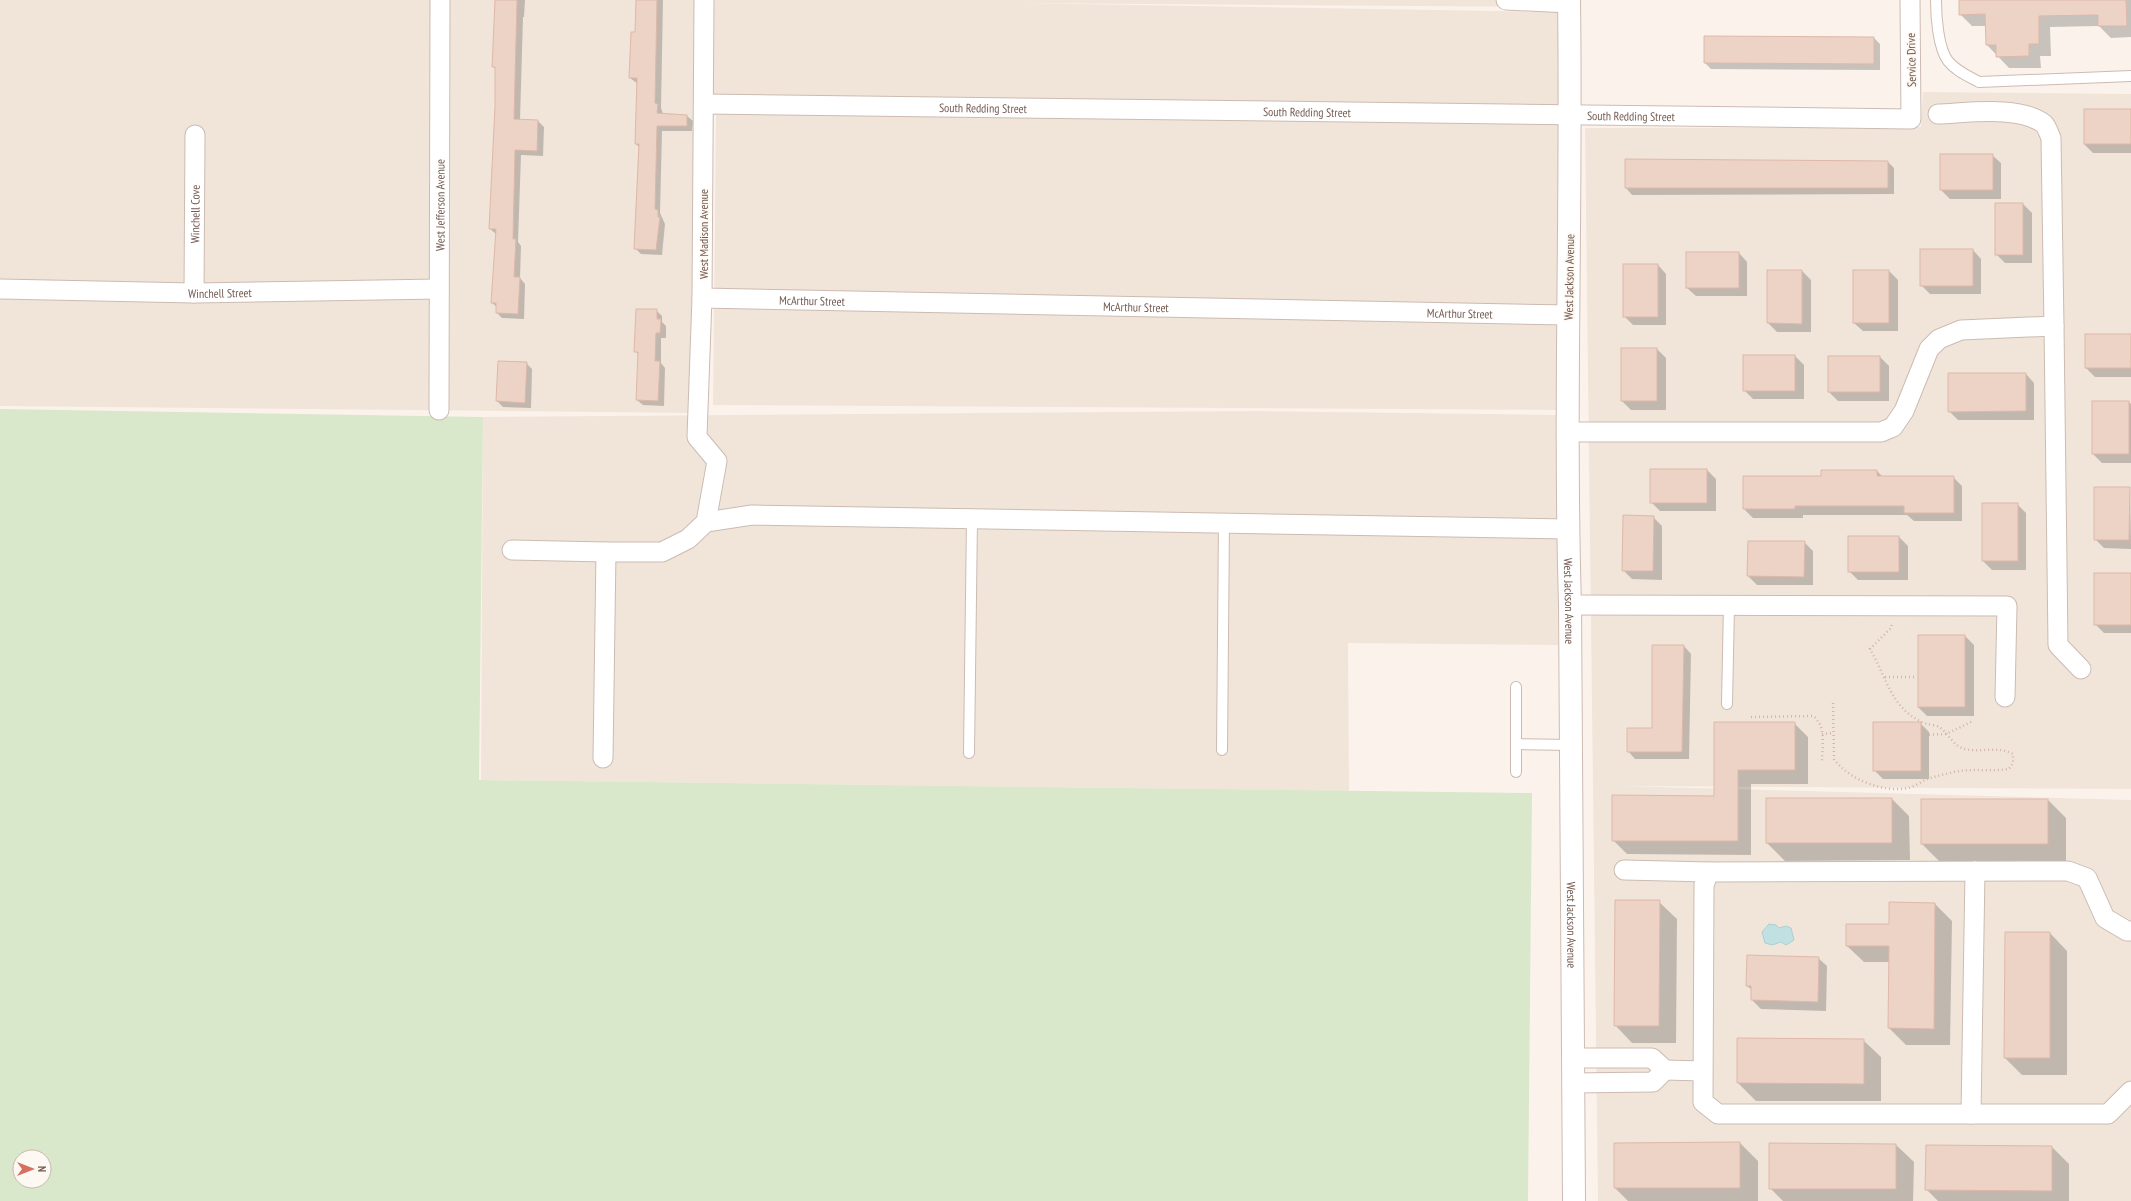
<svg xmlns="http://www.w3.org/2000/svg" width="2131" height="1201" viewBox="0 0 2131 1201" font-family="'PT Sans Narrow',sans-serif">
<rect width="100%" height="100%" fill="#fbf3eb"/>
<g fill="#f1e5da">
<polygon points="0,0 1553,0 1553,7 1016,3 1560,12 1557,410 713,405 716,108 704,104 698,413 0,406"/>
<polygon points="1923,92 2131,94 2131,789 1621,786 2131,800 2131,1201 1598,1201 1585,128 1921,127"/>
<polygon points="1256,411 1557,415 1558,645 1348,643 1349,791 481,780 483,417"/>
</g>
<path fill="#d9e7cb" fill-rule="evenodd" d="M0 409 483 417 479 780 1532 793 1528 1201H0ZM20 1157H44V1181H20Z"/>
<polygon fill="#c1e0e2" stroke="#a9d0d3" points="1769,924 1776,925 1779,928 1786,926 1791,928 1794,940 1786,945 1781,942 1772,945 1765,943 1762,932"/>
<g fill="#0003">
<polygon points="495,0 525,0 524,17 523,17 520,120 538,121 544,127 543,156 521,155 518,242 521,246 520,278 525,284 524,319 502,318 497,313 497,307 492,303 496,234 490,229 496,106 496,70 493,66"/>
<polygon points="637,0 663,0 661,108 663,114 687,116 693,121 692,131 662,131 660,213 665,224 662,255 641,254 635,248 639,147 636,144 638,84 630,78 636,33"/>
<polygon points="1960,0 2131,0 2131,37 2111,38 2099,26 2050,27 2051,56 2040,56 2041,68 2009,68 1987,45 1986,26 1972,26 1960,14"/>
<polygon points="1705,37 1874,38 1880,44 1880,70 1711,69 1705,63"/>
<polygon points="2131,110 2131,153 2093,153 2084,144"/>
<polygon points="1992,155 2001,163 2001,199 1950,199 1941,190"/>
<polygon points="1888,162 1894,168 1894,194 1632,195 1626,188"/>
<polygon points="2023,204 2032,213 2032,263 2005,263 1996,254"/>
<polygon points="1973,250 1981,259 1981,294 1930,294 1921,285"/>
<polygon points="1739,253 1747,262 1747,296 1696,296 1687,288"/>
<polygon points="1658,265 1666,274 1666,325 1633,325 1624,316"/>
<polygon points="1768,271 1802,271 1811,280 1811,332 1777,332 1768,323"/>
<polygon points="1854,271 1889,271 1898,280 1898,331 1863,331 1854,323"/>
<polygon points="656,310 662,316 662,322 666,326 666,338 661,338 661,363 665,368 664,406 643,405 637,400 639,355 635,351"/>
<polygon points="2131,335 2131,377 2095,377 2086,368"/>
<polygon points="1657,349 1666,358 1666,410 1631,410 1622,401"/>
<polygon points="1795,356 1804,365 1804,399 1753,399 1744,390"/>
<polygon points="1829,357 1880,357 1889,366 1889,401 1838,401 1829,392"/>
<polygon points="526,363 532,369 531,408 503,407 497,401"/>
<polygon points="2026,374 2034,383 2034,420 1958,420 1949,411"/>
<polygon points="2129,402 2131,404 2131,463 2102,463 2093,454"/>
<polygon points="1707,470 1716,479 1716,511 1660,511 1651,502"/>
<polygon points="1877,471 1883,477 1953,477 1962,486 1962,521 1914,521 1907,515 1803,515 1803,518 1753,518 1744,509 1822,477"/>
<polygon points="2130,488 2131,549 2104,548 2095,539"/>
<polygon points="2017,504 2026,513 2026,570 1992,570 1983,561"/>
<polygon points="1653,517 1662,526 1662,580 1632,579 1623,570"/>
<polygon points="1899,537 1908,546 1908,580 1858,580 1849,571"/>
<polygon points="1804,542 1813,551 1813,585 1757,585 1748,576"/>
<polygon points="2131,575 2131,633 2104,633 2095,624"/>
<polygon points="1965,636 1974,645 1974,716 1927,716 1918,707"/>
<polygon points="1684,646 1691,654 1689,759 1635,759 1628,751 1653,729"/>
<polygon points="1715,723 1794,723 1808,737 1808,784 1751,784 1751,855 1627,854 1613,840 1715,797"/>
<polygon points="1920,723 1929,732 1929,779 1883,779 1874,770"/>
<polygon points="1767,799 1892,799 1909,816 1910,860 1785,861 1767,843"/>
<polygon points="2048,800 2066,818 2066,861 1939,861 1922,844"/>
<polygon points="1659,902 1677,919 1676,1043 1632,1043 1615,1025"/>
<polygon points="1935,904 1952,921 1950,1045 1906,1045 1889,1028 1890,962 1864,962 1847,946"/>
<polygon points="2050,933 2067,951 2067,1075 2022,1075 2005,1058"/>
<polygon points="1818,958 1827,966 1826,1011 1761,1009 1752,1000 1752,990 1747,986"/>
<polygon points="1863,1040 1881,1057 1881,1101 1756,1101 1738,1083"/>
<polygon points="1740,1143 1758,1161 1758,1201 1628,1201 1615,1188 1615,1144"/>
<polygon points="1896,1145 1914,1162 1913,1201 1783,1201 1770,1188"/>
<polygon points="2052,1147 2069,1164 2069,1201 1938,1201 1926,1189"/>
</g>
<g fill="#edd2c6" stroke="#deb8a8">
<polygon points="495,0 517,0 514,119 538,120 537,151 515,150 513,239 516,239 514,277 520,277 518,314 496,313 496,303 491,303 496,229 489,229 495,106 495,67 492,67"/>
<polygon points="636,0 657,0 655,103 658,104 657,113 687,115 687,126 657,126 655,209 658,210 658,217 660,217 656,250 634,249 639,144 635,144 637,78 629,78 631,32 635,32"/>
<polygon points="1959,0 2126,0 2127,26 2098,26 2098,15 2039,16 2039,44 2029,44 2029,56 1996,57 1996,45 1986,45 1985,14 1959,15"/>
<polygon points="1704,36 1874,37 1874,64 1704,63"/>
<rect x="2084" y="109" width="47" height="35"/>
<rect x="1940" y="154" width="53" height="36"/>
<polygon points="1625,159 1888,161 1888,188 1625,188"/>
<rect x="1995" y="203" width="28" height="52"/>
<rect x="1920" y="249" width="53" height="37"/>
<rect x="1686" y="252" width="53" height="36"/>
<rect x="1623" y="264" width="35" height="53"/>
<polygon points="1767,270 1802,270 1802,324 1767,323"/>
<rect x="1853" y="270" width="36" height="53"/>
<polygon points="636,309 657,309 657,319 661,319 660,333 656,333 655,361 660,361 658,401 636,400 638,352 634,352"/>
<rect x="2085" y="334" width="46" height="34"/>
<rect x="1621" y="348" width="36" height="53"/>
<rect x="1743" y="355" width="52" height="36"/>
<rect x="1828" y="356" width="52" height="36"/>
<polygon points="498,361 527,362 525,403 496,401"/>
<polygon points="1948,373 2026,373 2026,411 1948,412"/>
<rect x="2092" y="401" width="37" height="53"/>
<rect x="1650" y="469" width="57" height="34"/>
<polygon points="1821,470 1877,470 1877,476 1954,476 1954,513 1904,513 1904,506 1795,506 1795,509 1743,509 1743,476 1821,476"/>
<polygon points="2094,487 2130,487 2129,540 2094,540"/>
<rect x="1982" y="503" width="36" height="58"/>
<polygon points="1623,515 1654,516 1653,571 1622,571"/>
<rect x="1848" y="536" width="51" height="36"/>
<polygon points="1748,541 1805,541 1804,577 1747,576"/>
<rect x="2094" y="573" width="37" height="52"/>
<rect x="1918" y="635" width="47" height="72"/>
<polygon points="1652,645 1684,645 1682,752 1627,752 1627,728 1652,728"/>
<polygon points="1714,722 1795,722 1795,770 1738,770 1738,841 1612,841 1612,795 1714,796"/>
<rect x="1873" y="722" width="48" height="49"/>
<rect x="1766" y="798" width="126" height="45"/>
<rect x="1921" y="799" width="127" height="45"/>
<polygon points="1615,900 1660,900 1659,1026 1614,1026"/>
<polygon points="1889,902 1935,903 1934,1029 1888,1028 1889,946 1846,946 1846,924 1889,924"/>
<polygon points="2005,932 2050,932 2050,1058 2004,1058"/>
<polygon points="1747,955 1819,957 1818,1002 1751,1000 1751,986 1746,986"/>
<polygon points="1737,1038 1864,1039 1864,1084 1737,1083"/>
<polygon points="1740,1142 1740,1188 1614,1188 1614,1143"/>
<polygon points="1769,1143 1896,1144 1896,1189 1769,1189"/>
<polygon points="1926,1145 2052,1146 2052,1191 1925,1190"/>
</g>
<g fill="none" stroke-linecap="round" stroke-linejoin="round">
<g stroke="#ccbbb2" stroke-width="12">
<g id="service">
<path d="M1936 0C1936 16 1938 48 1948 61 1956 71 1968 76 1979 82L2131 76"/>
<polyline points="1516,687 1516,744 1571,745"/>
<polyline points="1727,704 1729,605"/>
<polyline points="1222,750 1224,522"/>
<polyline points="969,753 972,518"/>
<polyline points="1516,772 1516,744"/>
</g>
</g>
<g stroke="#ccbbb2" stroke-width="21">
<g id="minor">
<polyline points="704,0 702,298 697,437 717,461 706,522"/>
<polyline points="1506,0 1569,3"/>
<path id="s1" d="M704 104 1911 119 1910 0"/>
<path d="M1938 114C1968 113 2020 105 2044 124 2047 127 2049 134 2051 138L2054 326"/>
<path id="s2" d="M0 289 194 293 439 289"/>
<path id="s3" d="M194 293 195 135"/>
<path id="s4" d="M702 298 1568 315"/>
<path id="s5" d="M439 410 440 0"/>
<polyline points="1569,432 1881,432 1893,427 1904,411 1929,349 1939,339 1961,330 2054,326 2058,645 2081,669"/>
<polyline points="512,550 606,552"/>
<polyline points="1570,605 2007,606 2005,697"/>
<polyline points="603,758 606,552 662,552 688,539 706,522 752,515 1568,529"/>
<polyline points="1624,870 1709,872"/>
<polyline points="2131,931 2127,931 2105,918 2087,878 2068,871 1709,872 1704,885 1703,1102 1718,1114 2108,1114 2131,1091"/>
<polyline points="1573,1058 1652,1058 1665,1070 1653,1082 1573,1083"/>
<polyline points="1665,1070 1702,1071"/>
<polyline points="1971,1114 1975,871"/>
</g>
</g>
<g stroke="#ccbbb2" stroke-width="24">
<g id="tertiary">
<path id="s6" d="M1569 0C1572 202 1564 404 1570 605L1574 1201"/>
</g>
</g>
<g stroke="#d2b5a8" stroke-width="2.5" stroke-dasharray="1 3" stroke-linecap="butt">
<polyline points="1885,677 1917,677"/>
<path d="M1833 703 1834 759C1848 779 1883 793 1908 788 1914 787 1921 782 1927 779 1936 776 1945 774 1954 772 1972 768 1991 772 2009 769L2013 763V754C1998 745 1978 754 1962 748 1952 744 1948 733 1939 727 1936 725 1931 725 1928 724 1922 723 1914 718 1909 714 1889 698 1883 671 1870 649L1891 628 1892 624"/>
<path d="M1751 717 1813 716C1827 726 1822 748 1822 763"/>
<polyline points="1822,734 1833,733"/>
<polyline points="1921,735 1946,734 1973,721"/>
</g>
<use href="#service" stroke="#fff" stroke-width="10"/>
<use href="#minor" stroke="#fff" stroke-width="19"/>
<use href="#tertiary" stroke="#fff" stroke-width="22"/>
</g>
<g text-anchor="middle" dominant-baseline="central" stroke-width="3" stroke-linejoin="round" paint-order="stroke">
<g font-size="12" fill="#735a51" stroke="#fdf8f1">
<text transform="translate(1911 60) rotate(-91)">Service Drive</text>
<text stroke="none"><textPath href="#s1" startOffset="279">South Redding Street</textPath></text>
<text stroke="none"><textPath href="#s1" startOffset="603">South Redding Street</textPath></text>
<text stroke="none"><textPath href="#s1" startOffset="927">South Redding Street</textPath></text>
<text stroke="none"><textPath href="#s5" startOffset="205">West Jefferson Avenue</textPath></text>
<text stroke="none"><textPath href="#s3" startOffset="79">Winchell Cove</textPath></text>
<text transform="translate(703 234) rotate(-90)">West Madison Avenue</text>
<text transform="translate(1569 277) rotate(-89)">West Jackson Avenue</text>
<text stroke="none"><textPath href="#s2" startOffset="220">Winchell Street</textPath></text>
<text stroke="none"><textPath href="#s4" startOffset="110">McArthur Street</textPath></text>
<text stroke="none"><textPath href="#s4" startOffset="434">McArthur Street</textPath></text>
<text stroke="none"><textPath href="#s4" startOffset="758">McArthur Street</textPath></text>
<text stroke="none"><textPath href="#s6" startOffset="601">West Jackson Avenue</textPath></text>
<text stroke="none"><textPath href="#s6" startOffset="925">West Jackson Avenue</textPath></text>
</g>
</g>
<g transform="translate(32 1169) rotate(90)"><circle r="19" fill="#fdf8f1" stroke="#c6b9b1"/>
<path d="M0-3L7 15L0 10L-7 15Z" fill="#d66f5f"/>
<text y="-6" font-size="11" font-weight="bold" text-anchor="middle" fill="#735a51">N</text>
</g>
</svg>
